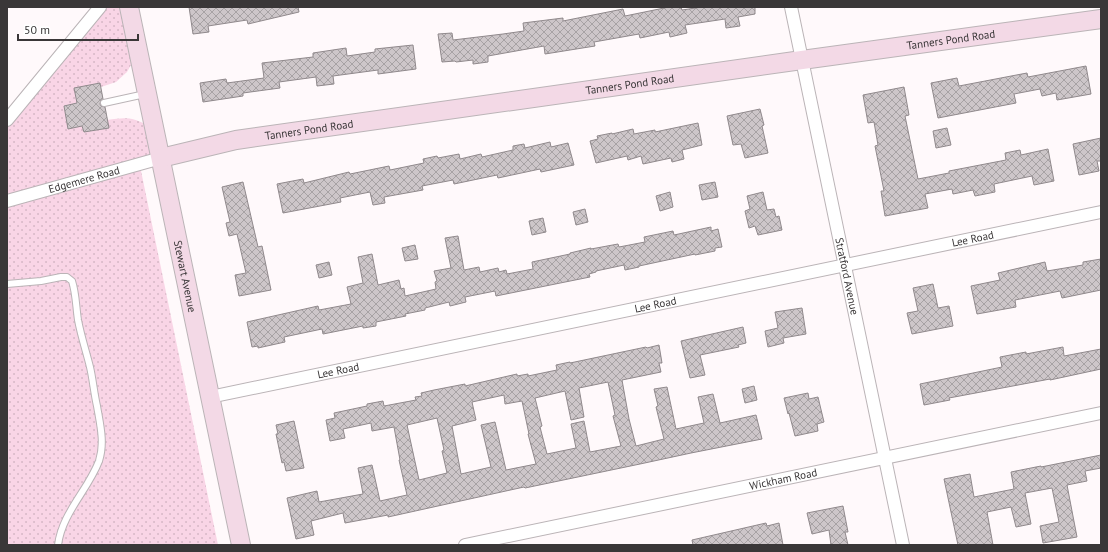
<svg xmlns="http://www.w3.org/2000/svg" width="1108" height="552" viewBox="0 0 1108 552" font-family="'PT Sans',sans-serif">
<defs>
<pattern id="grass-dots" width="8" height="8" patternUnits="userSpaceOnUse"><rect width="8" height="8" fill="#f9d5e6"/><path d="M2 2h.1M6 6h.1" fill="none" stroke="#d6b7c6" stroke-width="1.8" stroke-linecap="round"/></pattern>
<pattern id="building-cross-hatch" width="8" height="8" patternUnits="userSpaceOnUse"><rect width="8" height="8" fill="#cdc6c9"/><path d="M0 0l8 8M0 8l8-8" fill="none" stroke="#a7a2a4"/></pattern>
</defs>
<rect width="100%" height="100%" fill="#fff9fb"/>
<path fill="url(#grass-dots)" d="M105 7H124L135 58 127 72 116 82 101 87 100 83 75 88 77 103 64 106 68 129 82 126 84 132 108 128 107 120C126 117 131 117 148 125L155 155 139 161 218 545H7V125Z"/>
<g fill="url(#building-cross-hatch)" stroke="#90898c" fill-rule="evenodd">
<polygon points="189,7 298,7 299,12 248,24 247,20 208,26 209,32 193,34"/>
<polygon points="669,7 681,7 682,10 702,7 755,7 755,14 738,17 740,26 726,28 725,19 685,25 687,33 670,37 669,32 640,38 639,34 594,42 595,46 545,54 544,46 488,56 488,62 473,64 473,60 456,62 455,61 442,62 438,34 452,33 453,40 503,34 524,31 523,23 563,18 563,21 623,9 625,16"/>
<polygon points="413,45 416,69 378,74 378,70 333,76 334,84 317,86 316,77 279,82 280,88 243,93 243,96 203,102 200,83 226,79 227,83 264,78 262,63 313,57 313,53 346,48 347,56 375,52 375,49"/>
<polygon points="1086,66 1091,94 1057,100 1056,93 1042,96 1040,89 1014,94 1016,103 938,118 931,83 957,78 959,86 1027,73 1028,77"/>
<polygon points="100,83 103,99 101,100 100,104 101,106 105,107 109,128 84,132 82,126 68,129 64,106 77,103 74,88"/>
<polygon points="904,87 909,115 905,116 918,179 949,173 949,171 1006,160 1005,153 1020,150 1021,155 1048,149 1054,181 1034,185 1032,176 994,184 995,192 975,196 973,190 953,194 952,189 925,194 928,208 885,216 881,191 884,191 875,146 878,145 874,122 868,123 863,95"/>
<polygon points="760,109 764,125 762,126 768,153 745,158 741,144 733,145 727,116"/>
<polygon points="698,123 702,145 682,150 684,159 672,162 671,158 643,164 641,156 628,160 627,156 596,163 590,141 598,139 597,136 612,133 612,134 633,129 634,134 655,130 655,132"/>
<polygon points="947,128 951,145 936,148 933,131"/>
<polygon points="1101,138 1101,161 1097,161 1099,171 1079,175 1073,144"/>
<polygon points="550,142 551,147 568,143 574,165 541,172 540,169 498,178 497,175 454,184 453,180 422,186 423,190 384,197 385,203 373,205 370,192 340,198 341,202 283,213 277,184 303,179 304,183 349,172 350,174 389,166 390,170 424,163 423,159 437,156 438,158 459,154 460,159 481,154 482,157 513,150 513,146 524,144 525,148"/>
<polygon points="243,182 258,247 262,246 271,290 239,296 235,275 246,273 237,234 229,236 226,223 230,222 222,187"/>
<polygon points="715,182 718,197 702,200 699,185"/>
<polygon points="670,192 673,207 660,211 656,196"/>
<polygon points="763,192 767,210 774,209 776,217 779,216 782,230 758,235 755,226 749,228 745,211 750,209 747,196"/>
<polygon points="585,209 588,222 576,225 573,212"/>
<polygon points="543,218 546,232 532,235 529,221"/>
<polygon points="711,227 711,231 718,229 722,247 715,248 715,251 695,255 695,254 639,266 639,267 625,270 624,265 596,271 596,272 589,274 590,277 496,296 495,291 465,297 466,302 450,306 449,302 425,308 425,310 405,314 406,316 376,322 376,326 363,328 363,326 323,334 322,329 284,337 285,342 258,348 258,346 252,347 247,322 318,306 319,310 351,304 347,287 363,283 358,257 372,254 378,285 399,280 401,289 404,288 405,296 436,289 435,282 437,281 434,271 451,268 445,238 458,236 464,270 479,267 480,272 498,268 499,272 506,270 507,274 533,269 532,262 570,254 570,253 591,248 591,249 618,244 619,247 645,242 644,237 673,231 674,235"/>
<polygon points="415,245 418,259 405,261 402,248"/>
<polygon points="1101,259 1101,290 1062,298 1060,291 1015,300 1016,307 977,314 971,286 1000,280 998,273 1045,262 1047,271 1083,265 1083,262"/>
<polygon points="329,262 332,275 319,278 316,265"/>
<polygon points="933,284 938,308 949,306 953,326 912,334 907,313 918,311 913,288"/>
<polygon points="802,308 806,334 783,338 784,343 768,347 765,331 778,328 775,312"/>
<polygon points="743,327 746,343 738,345 739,347 700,355 705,375 690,378 681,341"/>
<path d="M659 345 662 363H659L661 372 622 380 629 419 636 446 664 439 656 407 658 406 654 389 667 387 676 429 704 423 698 397 713 394 720 423 756 415 762 439 691 453 640 464 525 488 524 487 388 517V515L345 523 343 513 311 521 314 535 296 539 287 498 317 491 319 502 363 494 358 468 372 465 380 501 407 495 399 460H400L394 427 372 431 371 423 343 429 345 438 330 441 326 420 335 418 334 413 367 406V404L383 401 384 406 416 400 415 397 422 396 421 393 434 390 465 384V386L517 374V376L528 374V376L557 370 556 365 570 362V363L646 347 647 348ZM608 382 615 415 613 416 621 446 590 452 584 421 571 424 576 448 547 454 540 427 542 426 535 398 565 391 571 420 584 417 579 388ZM504 395 505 404 522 401 529 434H528L536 464 506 470 495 422 481 425 491 467 461 474 452 426 476 420 472 402ZM437 418 444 450 442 451 447 473 419 480 407 425Z"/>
<polygon points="1063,347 1064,356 1101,349 1101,369 1050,380 1050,379 949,398 950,400 924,405 920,384 1002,367 1000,357 1026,352 1026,354"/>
<polygon points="754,386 757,400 745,403 742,389"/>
<polygon points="808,393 809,399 818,397 824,422 817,424 818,431 795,436 789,413 788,414 784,398"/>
<polygon points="294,421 304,468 286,471 284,462 282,463 276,434 278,434 276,425"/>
<polygon points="1101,455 1101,468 1085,471 1087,481 1067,485 1077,537 1043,543 1040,526 1059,522 1052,488 1025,493 1031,524 1016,527 1011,507 987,512 993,545 958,545 944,479 970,474 974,497 1014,489 1011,472 1041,466 1041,467"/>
<polygon points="843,506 848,532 845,532 848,545 831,545 829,530 812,534 807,513"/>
<polygon points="766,523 767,526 779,523 783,545 693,545 692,540"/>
</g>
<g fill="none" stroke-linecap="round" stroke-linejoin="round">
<g stroke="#bbb4b7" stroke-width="8">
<g id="lane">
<polyline points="104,103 145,94"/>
<path d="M7 284 41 281 61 277H67L72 281C76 293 76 307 78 320 81 336 86 351 90 367 93 380 94 393 97 406 100 424 105 443 99 461 88 490 62 513 58 545"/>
</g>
</g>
<g stroke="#bbb4b7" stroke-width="14">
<g id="street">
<path id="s1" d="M791 7 903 545"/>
<polyline points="7,120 100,7"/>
<path id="s2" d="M7 201 161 158"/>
<path id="s3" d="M210 397 1101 212"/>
<path id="s4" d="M465 545 1101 413"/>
</g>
</g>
<g stroke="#bbb4b7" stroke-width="20">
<g id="secondary">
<path id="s5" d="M129 7 241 545"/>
<path id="s6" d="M161 158 236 140 802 60 1101 19"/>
</g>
</g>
<use href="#lane" stroke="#fff" stroke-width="6"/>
<use href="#street" stroke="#fff" stroke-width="12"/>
<use href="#secondary" stroke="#f3d9e6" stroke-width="18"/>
</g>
<g text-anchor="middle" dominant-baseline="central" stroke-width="4" stroke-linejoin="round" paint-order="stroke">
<g font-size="11" fill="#3a3738" stroke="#fff">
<text stroke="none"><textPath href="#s6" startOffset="799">Tanners Pond Road</textPath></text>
<text stroke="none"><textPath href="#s6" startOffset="475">Tanners Pond Road</textPath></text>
<text stroke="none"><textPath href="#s6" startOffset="151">Tanners Pond Road</textPath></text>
<text stroke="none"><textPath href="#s2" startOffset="80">Edgemere Road</textPath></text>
<text stroke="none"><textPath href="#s3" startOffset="779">Lee Road</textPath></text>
<text stroke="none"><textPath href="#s5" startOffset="275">Stewart Avenue</textPath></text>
<text stroke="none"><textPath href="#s1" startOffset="275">Stratford Avenue</textPath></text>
<text stroke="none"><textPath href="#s3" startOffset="455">Lee Road</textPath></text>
<text stroke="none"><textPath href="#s3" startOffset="131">Lee Road</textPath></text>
<text stroke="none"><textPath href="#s4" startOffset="325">Wickham Road</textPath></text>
</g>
</g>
<rect width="1108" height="552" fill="none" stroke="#3a3738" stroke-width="16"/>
<path d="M18 34v6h120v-6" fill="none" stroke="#3a3738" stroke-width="2"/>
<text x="24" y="34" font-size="12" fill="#3a3738" stroke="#ffffff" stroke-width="3" paint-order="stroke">50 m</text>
</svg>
